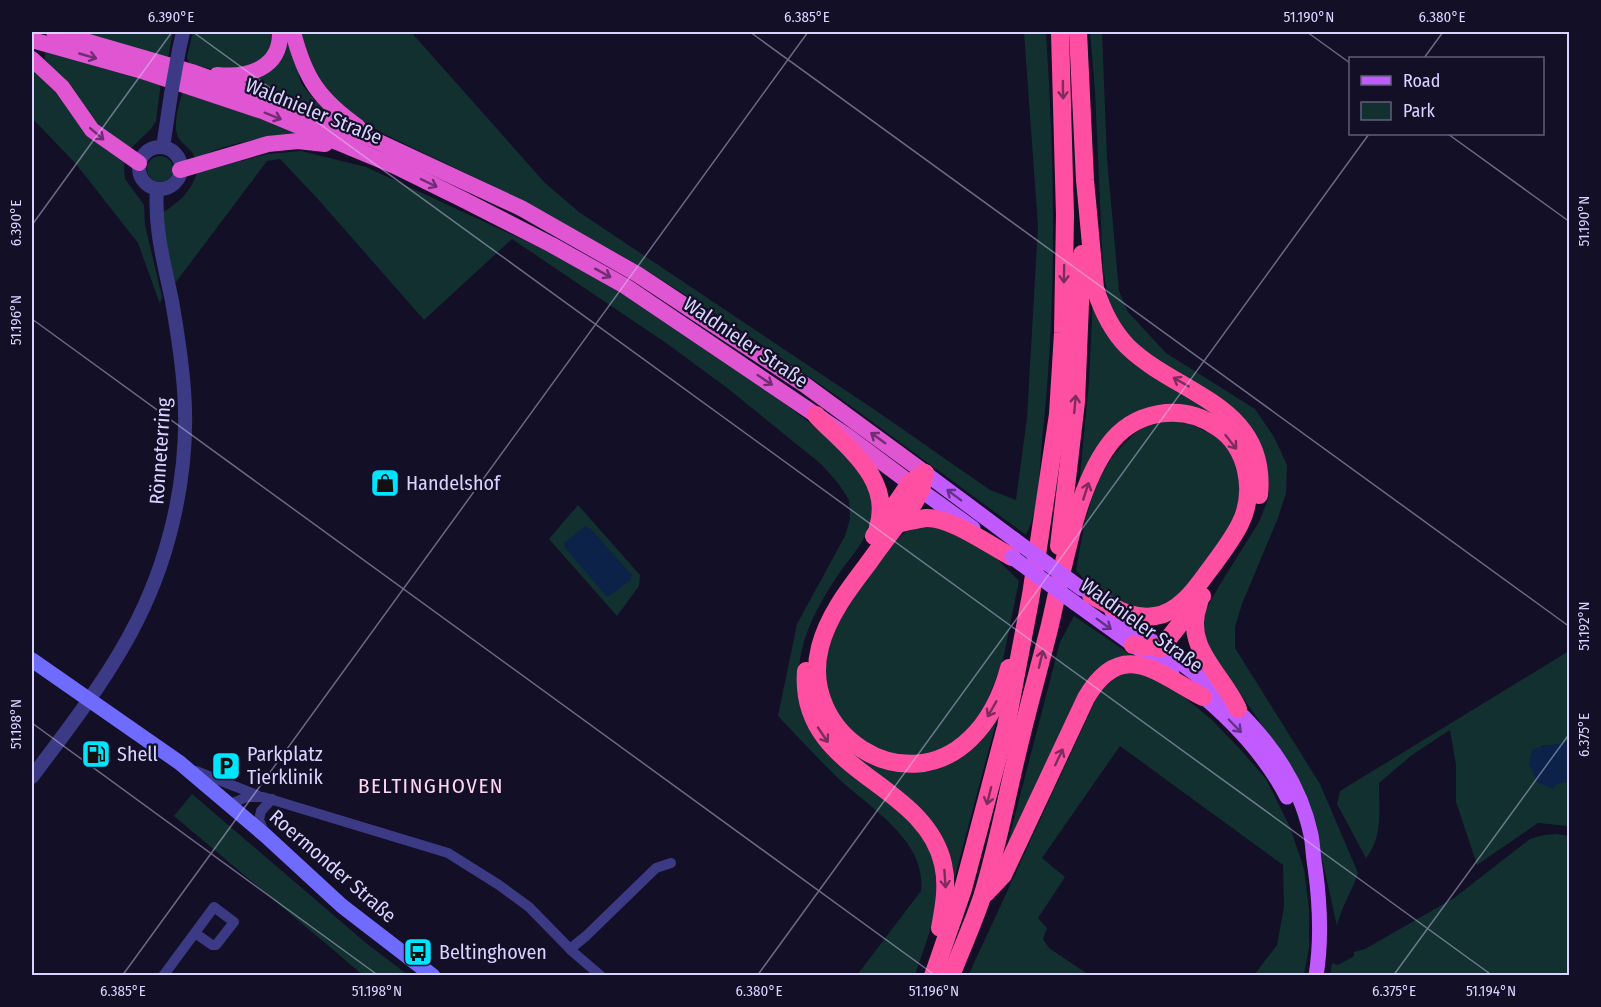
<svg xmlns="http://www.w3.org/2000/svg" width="1601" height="1007" viewBox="0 0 1601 1007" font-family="'Fira Sans Condensed',sans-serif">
<rect width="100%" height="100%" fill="#130f26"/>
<g fill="#12302f">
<polygon points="82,32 173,32 168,58"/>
<polygon points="193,32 275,32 274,43 259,64 222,72 189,63 187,57"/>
<polygon points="288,32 301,83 312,97 338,121 237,81 254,75"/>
<path d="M300 32H411L545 183 579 212 875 410 990 490 1016 500 1027 418 1038 226 1024 32H1046C1055 168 1057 305 1042 441 1039 471 1040 507 1026 535L837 396 727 321 628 259 491 185 386 135 355 117 316 81Z"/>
<path d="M1090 32H1102L1107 158 1119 291 1128 312 1166 353 1255 409 1274 437 1287 465 1286 493 1278 518 1242 604 1235 627V648L1320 784 1358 873C1352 892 1341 907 1337 926L1314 823 1294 771 1205 643 1204 614 1219 586 1259 522 1269 497 1267 465 1259 440 1231 406 1218 396 1175 372 1130 340 1109 304 1103 268 1095 91Z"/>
<polygon points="46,49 161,82 156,121 151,129 131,148 125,158 124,168 125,179 144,205 145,225 162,297 160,304 138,243 76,164 32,118 32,65 42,71"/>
<path d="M183 90 306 134C266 138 232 140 195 159 193 149 183 146 178 137 172 124 180 103 183 90Z"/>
<path d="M301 151 366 167 558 256 627 297 714 354 792 409 824 434 857 464 876 504C874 512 872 522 868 530 861 547 848 560 838 575 817 607 797 642 799 681 800 700 805 726 817 741 855 790 939 815 938 888 937 917 924 948 915 975H857L921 891C927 841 870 808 839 779 818 759 798 737 778 716L797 624 845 536 850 519 849 500 838 483 821 464 726 387 666 343 512 239 424 320 317 198 280 159 267 161 173 286 162 213C178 203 191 192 197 173L267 154Z"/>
<circle cx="160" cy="169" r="13"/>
<polygon points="1093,298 1102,322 1199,397 1226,428 1138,414 1078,496 1089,382"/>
<path d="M1170 421 1188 423 1219 438 1231 453 1239 476V499L1228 533 1174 601 1147 610 1116 602 1087 583 1076 570C1084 525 1091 476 1125 443 1131 438 1136 431 1143 428 1151 424 1161 423 1170 421Z"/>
<polygon points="578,505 640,575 639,586 617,616 549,539"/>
<polygon points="925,525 957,533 993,555 1019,581 1003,660 984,709 965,733 945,747 920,757 889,754 851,735 825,692 827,645 838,618 893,542 906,532"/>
<polygon points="1074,616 1137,659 1104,669 1001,869 1060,642"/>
<path d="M1569 651V741L1557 745 1541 746 1556 784 1569 781V826L1538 823 1477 865 1456 802V765L1450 730 1412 755 1379 783C1379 809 1383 838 1366 858L1337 804 1340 791Z"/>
<polygon points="816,655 843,742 942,764 1001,704 951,891 945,855 843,751"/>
<polygon points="1137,670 1168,684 1211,719 1240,749 1266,779 1290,827 1304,869 1309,909 1309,948 1304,975 1254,975 1277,945 1284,907 1283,865 1120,746 1042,858 1065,877 1038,918 1047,928 1043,939 1049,948 1089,975 968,976 1098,695 1114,676"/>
<polygon points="192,794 366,943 408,975 363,975 174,816"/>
<polygon points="1556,834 1569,836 1569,975 1330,975 1332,963 1338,965 1354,956 1354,952 1365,949 1454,898 1530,839 1544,835"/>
</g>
<g fill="#0c2248">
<polygon points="585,526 591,529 632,575 630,581 609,596 605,595 565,548 564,543"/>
<path d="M1569 741V781L1556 784 1553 789 1537 782 1529 764 1532 750C1544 745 1557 745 1569 741Z"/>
</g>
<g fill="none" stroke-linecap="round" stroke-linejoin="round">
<g stroke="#3d3a85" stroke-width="10">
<polyline points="196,771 257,795"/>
<polyline points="230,804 247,797 263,797 448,853 499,885 529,907 573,952 601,976"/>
<polyline points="264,832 259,820 261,811 272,799"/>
<polyline points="570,949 586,936 656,868 671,863"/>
<polyline points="163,976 214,907 234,922 216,945 212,945 195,933"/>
</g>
<g stroke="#3d3a85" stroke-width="14">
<polyline points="179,50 183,32"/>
<polyline points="163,147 171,94"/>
<circle cx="160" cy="168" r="21"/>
<path d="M32 777C70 726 110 676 138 619 172 551 190 467 184 390 182 361 177 330 172 301 164 263 154 227 157 189"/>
</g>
<polyline stroke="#6f6bff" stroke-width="15" points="32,660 180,763 266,836 342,906 433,976"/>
<g stroke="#c25bff" stroke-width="15">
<polyline points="925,473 1015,540"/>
<polyline points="912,484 973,528"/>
<polyline points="1075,603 1172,673"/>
<path d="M1112 612C1191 671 1289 730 1311 835 1313 845 1313 856 1315 867 1320 903 1322 939 1316 976"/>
<path d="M1194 689C1231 719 1265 754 1287 797"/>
</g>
<g stroke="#e055d1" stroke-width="16">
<polyline points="54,32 195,73 274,101 379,142 521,208 637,274 805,385 925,473"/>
<path d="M293 32C305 79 319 99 358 127"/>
<polyline points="32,40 139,70 265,112 395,166 462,199 552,245 625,286 847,436 910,483"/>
<polyline points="32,59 62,87 92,130 139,163"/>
<path d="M217 75C247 78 281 69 280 32"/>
<polyline points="180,170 268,144 298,141 325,144"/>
</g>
<g stroke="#ff4fa3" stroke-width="18">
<path d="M1078 32 1085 180 1095 288C1102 310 1111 330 1128 347 1178 395 1268 405 1259 495"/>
<path d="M816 415C845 446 893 478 878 527"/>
<path d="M925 473 921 490 914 503C898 523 882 544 867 565 848 590 828 616 820 647 798 733 904 803 970 739 989 721 1002 694 1009 668"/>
<path d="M897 524C907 522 916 519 926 518 951 517 989 545 1012 557"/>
<polyline points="874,536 910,483 925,473"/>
<polyline points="1059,546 1076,402 1082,254"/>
<path d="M1199 603C1182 647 1222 673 1238 709"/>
<polyline points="1133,645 1161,648 1202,596"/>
<path d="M806 671C798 773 924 780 943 864 948 886 944 906 940 928"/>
<path d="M986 893 1003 875 1086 698C1122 636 1158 674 1203 697"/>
<polyline points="933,976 963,889 1006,727 1031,595 1058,414 1063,333 1065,215 1060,32"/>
<path d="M951 976C961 950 973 924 982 897 996 852 1005 805 1016 758 1026 715 1038 672 1049 629 1062 574 1075 491 1108 446 1133 411 1181 402 1217 427 1248 447 1256 492 1240 524 1231 542 1218 558 1207 573 1194 591 1178 613 1155 616 1130 620 1112 606 1091 595"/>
</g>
<polyline stroke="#3d3a85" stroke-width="14" points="171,94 179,50"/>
<g stroke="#c25bff" stroke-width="15">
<polyline points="1015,540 1082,589"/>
<polyline points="1012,557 1075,603"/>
</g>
</g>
<defs><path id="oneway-shaft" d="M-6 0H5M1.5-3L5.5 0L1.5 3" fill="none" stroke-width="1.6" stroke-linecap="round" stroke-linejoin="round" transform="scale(1.5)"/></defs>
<g stroke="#6f2e73">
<use href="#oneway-shaft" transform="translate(88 56) rotate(16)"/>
<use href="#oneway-shaft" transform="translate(273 116) rotate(22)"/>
<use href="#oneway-shaft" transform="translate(97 134) rotate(41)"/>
<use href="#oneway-shaft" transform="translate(429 183) rotate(26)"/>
<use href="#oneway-shaft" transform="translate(603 273) rotate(29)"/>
<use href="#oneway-shaft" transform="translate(765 380) rotate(34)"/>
<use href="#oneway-shaft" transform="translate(878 438) rotate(-144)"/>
</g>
<g stroke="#7d2c5e">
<use href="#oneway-shaft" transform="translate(1063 90) rotate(89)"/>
<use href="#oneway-shaft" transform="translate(1064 274) rotate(91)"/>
<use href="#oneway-shaft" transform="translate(1181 382) rotate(-150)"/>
<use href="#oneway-shaft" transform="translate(1075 404) rotate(-85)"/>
<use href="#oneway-shaft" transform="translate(1231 442) rotate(52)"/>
<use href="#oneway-shaft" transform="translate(1086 491) rotate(-72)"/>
<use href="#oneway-shaft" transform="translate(1041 659) rotate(-76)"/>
<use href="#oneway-shaft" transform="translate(992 709) rotate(120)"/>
<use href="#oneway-shaft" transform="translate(823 735) rotate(56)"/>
<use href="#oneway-shaft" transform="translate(1059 757) rotate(-65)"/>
<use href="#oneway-shaft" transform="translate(989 796) rotate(104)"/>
<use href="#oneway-shaft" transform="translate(945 879) rotate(86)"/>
</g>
<g stroke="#623188">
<use href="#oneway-shaft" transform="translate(954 495) rotate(-143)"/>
<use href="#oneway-shaft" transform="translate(1104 624) rotate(36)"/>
<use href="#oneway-shaft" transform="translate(1235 726) rotate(46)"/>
</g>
<path fill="none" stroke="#d9d4ff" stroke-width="1.5" stroke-opacity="0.45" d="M193 32 1493 976M750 32 1570 627M1307 32 1350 63M1424 58 1443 32M1448 134 1570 222M32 225 172 32M32 319 936 976M32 723 379 976M122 976 808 32M757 976 1369 134M1393 976 1570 733"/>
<defs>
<g id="shop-square" transform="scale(1.5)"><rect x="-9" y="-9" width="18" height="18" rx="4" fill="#00e5ff" stroke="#130f26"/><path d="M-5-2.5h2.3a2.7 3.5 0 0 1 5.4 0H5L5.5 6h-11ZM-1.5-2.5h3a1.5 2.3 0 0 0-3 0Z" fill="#111"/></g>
<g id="fuel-square" transform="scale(1.5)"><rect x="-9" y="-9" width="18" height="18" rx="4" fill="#00e5ff" stroke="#130f26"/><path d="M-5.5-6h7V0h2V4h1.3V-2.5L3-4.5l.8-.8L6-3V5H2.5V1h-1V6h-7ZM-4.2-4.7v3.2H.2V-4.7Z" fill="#111"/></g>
<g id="parking-square" transform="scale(1.5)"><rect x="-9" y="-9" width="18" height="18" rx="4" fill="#00e5ff" stroke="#130f26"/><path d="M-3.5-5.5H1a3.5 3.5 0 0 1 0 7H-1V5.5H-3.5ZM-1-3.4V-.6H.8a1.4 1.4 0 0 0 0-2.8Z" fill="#111"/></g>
<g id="bus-square" transform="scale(1.5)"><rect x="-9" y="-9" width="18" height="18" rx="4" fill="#00e5ff" stroke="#130f26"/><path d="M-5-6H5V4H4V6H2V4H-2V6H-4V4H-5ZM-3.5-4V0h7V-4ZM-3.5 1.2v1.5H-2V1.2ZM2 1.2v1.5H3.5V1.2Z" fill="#111"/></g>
</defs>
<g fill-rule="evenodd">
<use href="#shop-square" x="385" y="483"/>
<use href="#fuel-square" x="96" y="754"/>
<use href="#parking-square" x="226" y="766"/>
<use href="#bus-square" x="418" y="952"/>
</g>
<g text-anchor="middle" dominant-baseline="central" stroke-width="4.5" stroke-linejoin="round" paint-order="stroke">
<g font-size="20" fill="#d9d4ff" stroke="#130f26">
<text transform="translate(314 111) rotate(22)">Waldnieler Straße</text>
<text transform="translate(746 342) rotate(34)">Waldnieler Straße</text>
<text transform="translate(160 451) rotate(-86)">Rönneterring</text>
<text transform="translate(1142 625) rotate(36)">Waldnieler Straße</text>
<text transform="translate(333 866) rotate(41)">Roermonder Straße</text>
</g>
<g font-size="20" fill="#d9d4ff" stroke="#130f26" text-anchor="start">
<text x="406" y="483">Handelshof</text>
<text x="117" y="754">Shell</text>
<text x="247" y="754">Parkplatz<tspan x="247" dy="23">Tierklinik</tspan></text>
<text x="439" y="952">Beltinghoven</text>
</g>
<g font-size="21" letter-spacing="1.5" fill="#ffd6f0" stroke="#130f26">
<text x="431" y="786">BELTINGHOVEN</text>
</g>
</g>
<rect width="1601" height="1007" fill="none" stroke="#130f26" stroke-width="66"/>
<rect x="1349" y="57" width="195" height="78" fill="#130f26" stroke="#625e7d" stroke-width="1.5"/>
<rect x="1361" y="76" width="30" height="9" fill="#c25bff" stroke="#625e7d" stroke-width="1.5"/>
<text x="1403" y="87" font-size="18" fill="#d9d4ff">Road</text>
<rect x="1361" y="102" width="30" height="18" fill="#12302f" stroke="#625e7d" stroke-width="1.5"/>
<text x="1403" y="117" font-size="18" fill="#d9d4ff">Park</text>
<rect x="33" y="33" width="1535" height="941" fill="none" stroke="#d9d4ff" stroke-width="2"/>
<g font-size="15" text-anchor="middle" fill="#d9d4ff">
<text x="171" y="22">6.390°E</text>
<text x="807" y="22">6.385°E</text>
<text x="1309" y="22">51.190°N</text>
<text x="1442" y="22">6.380°E</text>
<text transform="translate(1584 221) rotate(-90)" y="5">51.190°N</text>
<text transform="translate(16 223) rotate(-90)" y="5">6.390°E</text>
<text transform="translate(16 320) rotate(-90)" y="5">51.196°N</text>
<text transform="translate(1584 626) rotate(-90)" y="5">51.192°N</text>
<text transform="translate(16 724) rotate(-90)" y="5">51.198°N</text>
<text transform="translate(1584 735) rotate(-90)" y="5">6.375°E</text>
<text x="123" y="996">6.385°E</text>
<text x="377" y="996">51.198°N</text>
<text x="759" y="996">6.380°E</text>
<text x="934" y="996">51.196°N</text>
<text x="1394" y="996">6.375°E</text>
<text x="1491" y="996">51.194°N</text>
</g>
</svg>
